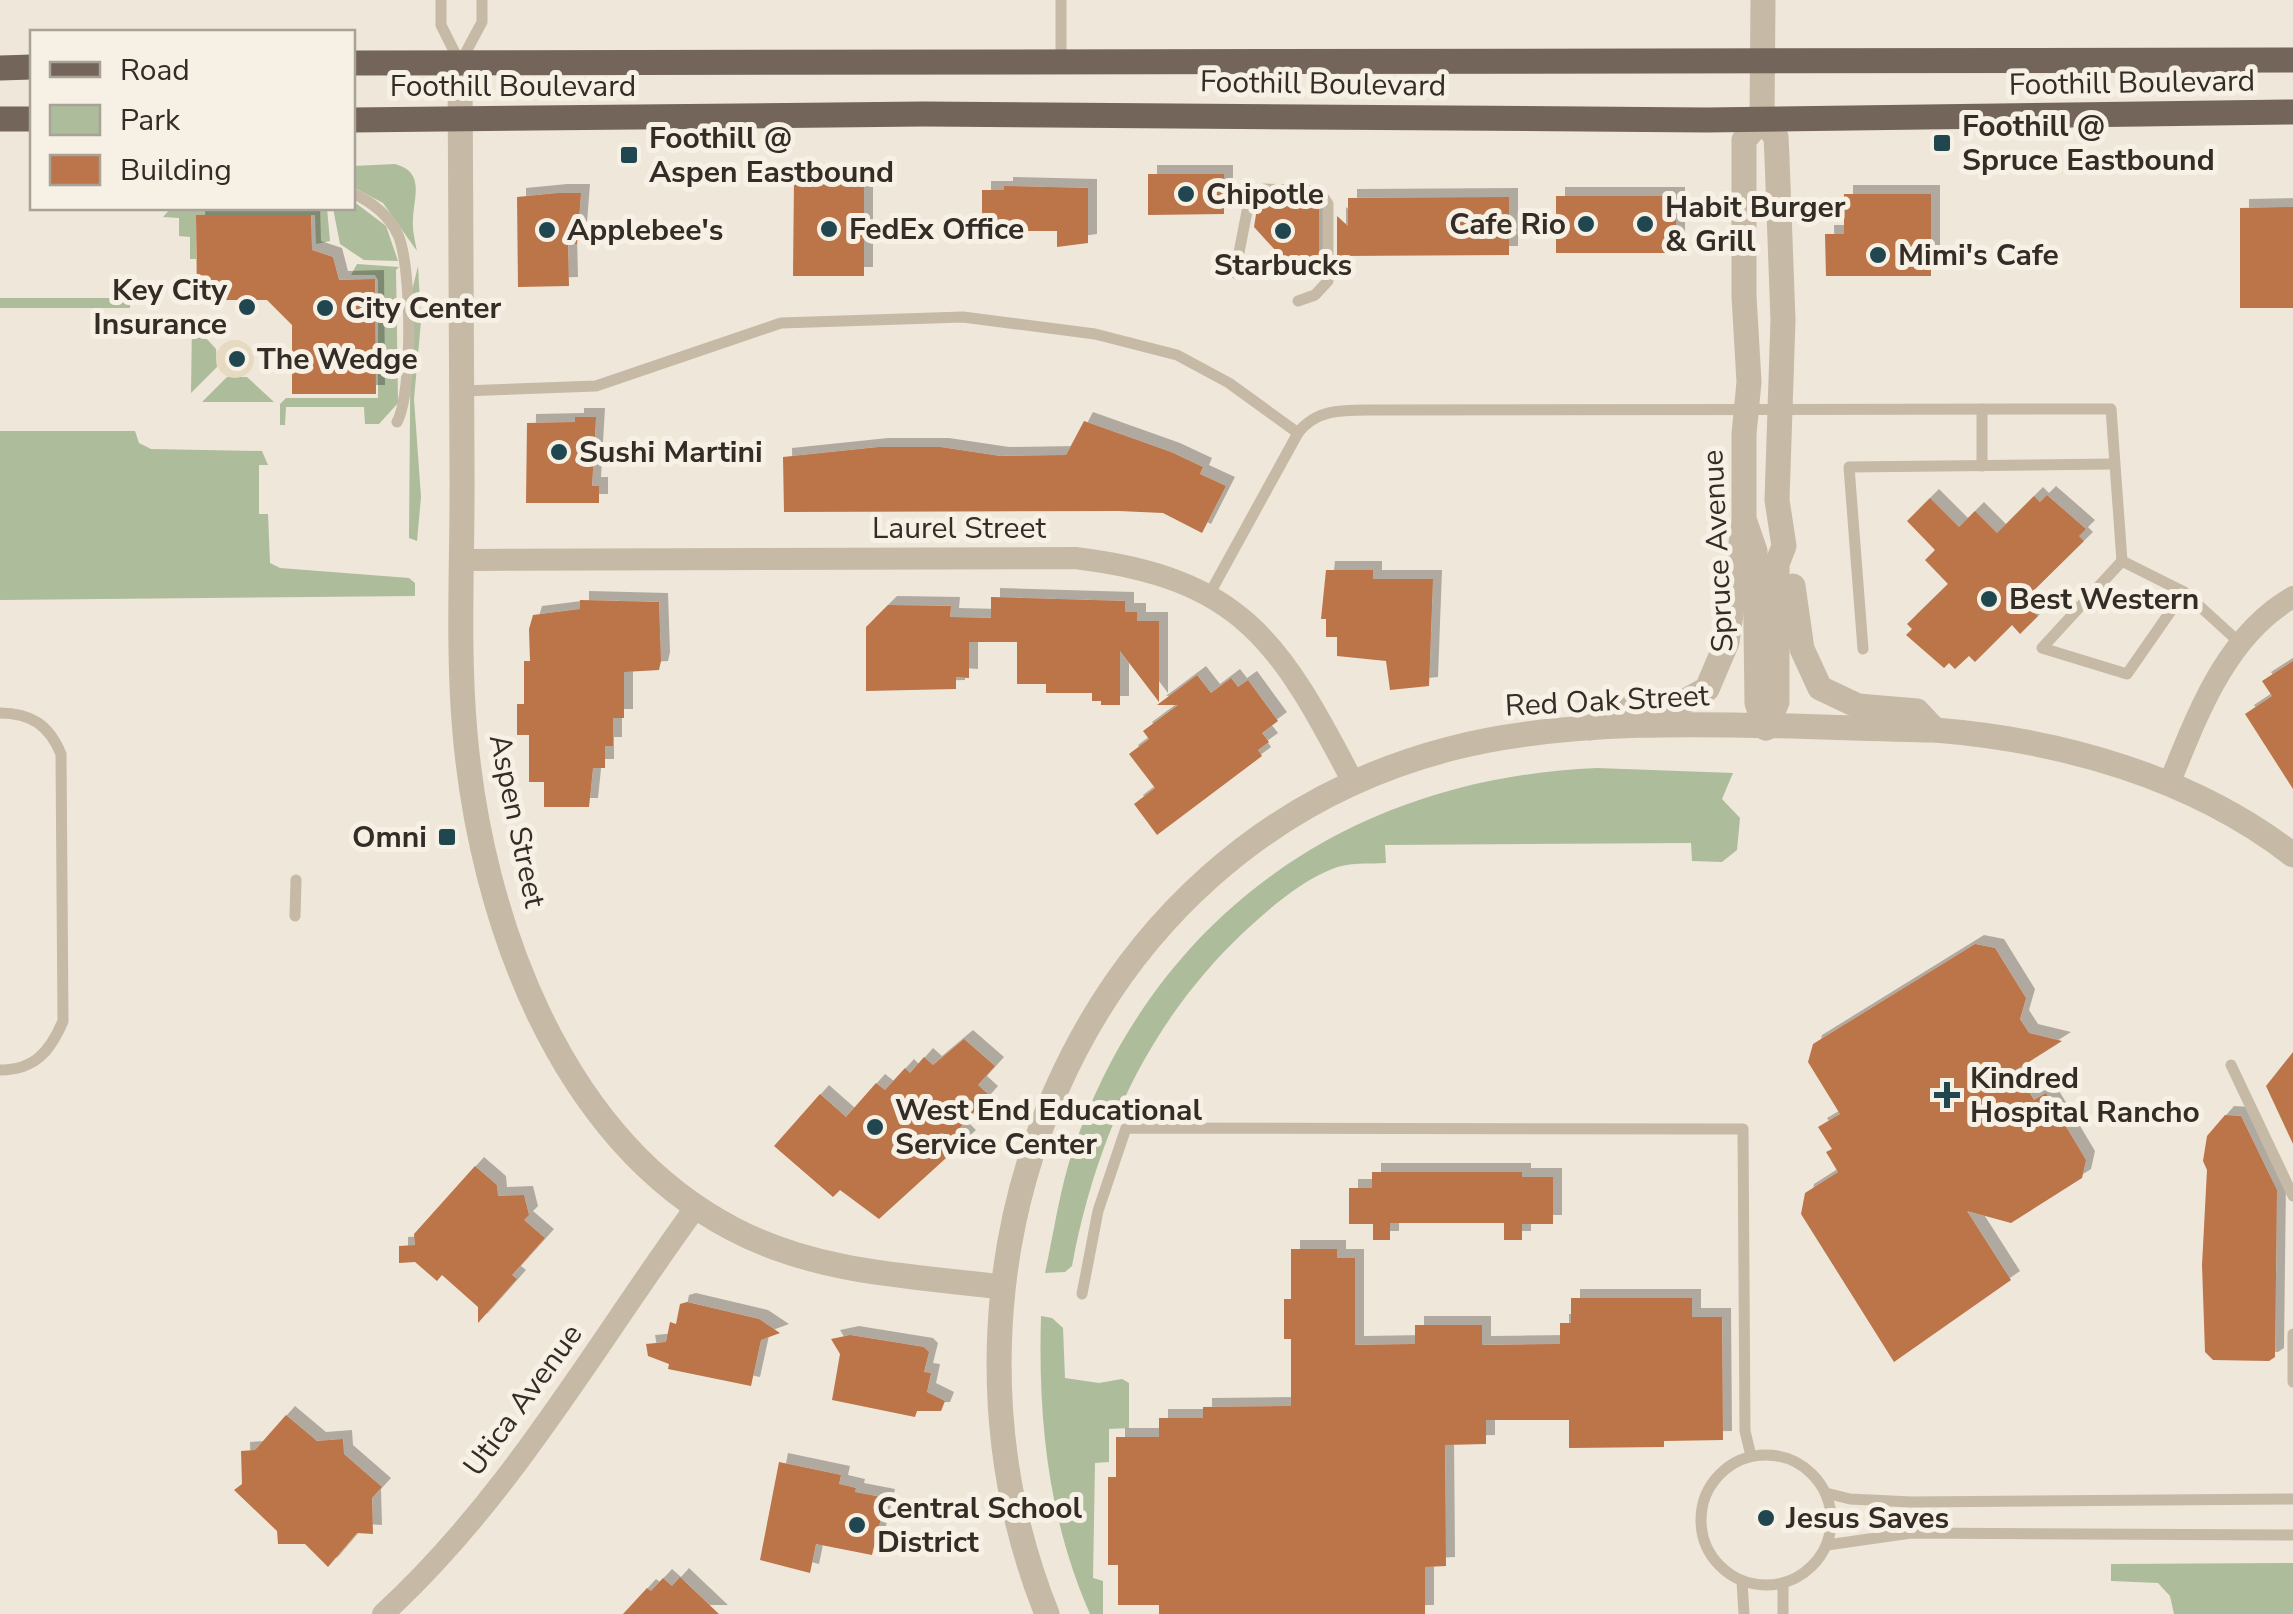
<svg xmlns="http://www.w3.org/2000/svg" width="2293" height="1614" viewBox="0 0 2293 1614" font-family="'Nunito Sans',sans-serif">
<defs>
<filter id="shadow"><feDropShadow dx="9" dy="-9" stdDeviation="0" flood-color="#0004"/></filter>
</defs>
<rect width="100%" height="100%" fill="#efe7d9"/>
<g fill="#adbc9b">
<path d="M395 164C425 172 414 196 413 219 412 229 415 241 417 251L383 203 353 187V166Z"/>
<polygon points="353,201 386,226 398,261 364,260 340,244 333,208 352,208"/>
<polygon points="171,208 327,208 330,241 316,244 315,215 196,215 196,259 190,259 190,237 179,236 179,218 163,217"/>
<polygon points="357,264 399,267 396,270 398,403 379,424 365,424 364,407 286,407 285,425 280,425 280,404 286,398 378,398 378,280 375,275 351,275"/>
<polygon points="418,266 421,321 414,399 421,497 417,541 409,538 411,295"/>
<rect x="0" y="298" width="130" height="10"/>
<polygon points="192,323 216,349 217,367 191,393"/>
<polygon points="227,377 247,377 274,402 202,402"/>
<polygon points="0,431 135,431 139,443 151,449 262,451 268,465 259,465 259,514 268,514 270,563 280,568 409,578 415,583 415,596 0,600"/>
<path d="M1597 768 1733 773 1722 799 1740 818 1737 850 1722 862 1692 861 1691 843 1385 845 1386 863C1368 864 1349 862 1332 869 1301 881 1270 908 1245 931 1149 1021 1096 1137 1072 1266L1065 1272 1045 1273C1054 1232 1060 1187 1074 1147 1156 913 1352 778 1597 768Z"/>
<path d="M1041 1316 1052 1318 1063 1328 1065 1378 1099 1383 1122 1379 1129 1383V1428L1109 1429V1462L1095 1463 1093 1578 1103 1581V1614H1090C1048 1518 1038 1420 1041 1316Z"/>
<polygon points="2293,1563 2293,1614 2174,1614 2170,1596 2158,1583 2111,1581 2111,1564"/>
</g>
<circle fill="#e6dac1" cx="235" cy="359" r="19"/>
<g fill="#bc744a" filter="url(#shadow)">
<polygon points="1148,174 1224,174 1224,214 1148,215"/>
<polygon points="794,181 864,182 864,276 793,276"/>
<polygon points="1004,186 1088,188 1088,243 1057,247 1057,231 982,231 982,190 1004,190"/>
<polygon points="558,193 581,193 577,244 568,244 569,286 518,287 517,197"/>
<polygon points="1844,194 1931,194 1931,276 1826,276 1825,234 1844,234"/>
<rect x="1556" y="196" width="120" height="57"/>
<polygon points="1509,197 1509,255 1337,256 1337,216 1348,226 1348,198"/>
<polygon points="1266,198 1314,200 1319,207 1319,276 1292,276 1286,262 1254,227 1258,202"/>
<polygon points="2293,207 2293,308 2240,308 2240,208"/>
<polygon points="196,215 311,215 312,250 333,257 339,280 375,279 376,394 292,394 292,325 267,300 197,300"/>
<polygon points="575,417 596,417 592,486 599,486 599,503 526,503 527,423 575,422"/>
<polygon points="1084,421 1171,452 1203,467 1200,474 1226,486 1202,533 1163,513 1119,511 784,512 783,457 879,447 940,447 1000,456 1066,455"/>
<polygon points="2047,495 2086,529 2079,536 2084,541 2023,601 2038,616 2020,634 2012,625 1975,662 1969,656 1955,669 1949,663 1944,668 1906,635 1912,629 1907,624 1948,584 1925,560 1935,550 1907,521 1930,498 1959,527 1975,511 1997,533 2034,496 2040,502"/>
<polygon points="1326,570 1373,570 1373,579 1433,579 1429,686 1390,690 1386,661 1337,656 1337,637 1326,637 1326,619 1321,619"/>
<polygon points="991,597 1125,601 1125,612 1137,612 1137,621 1159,621 1159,702 1120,651 1120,705 1101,705 1101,701 1092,701 1092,693 1046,693 1046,684 1017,684 1017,642 969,642 969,678 956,677 956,689 866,691 866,627 888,605 951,606 950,617 991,618"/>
<polygon points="580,600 659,602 661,661 659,670 624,672 624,718 613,718 613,746 605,746 605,768 593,768 589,807 544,807 544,782 529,782 529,735 517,735 517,704 524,704 524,661 530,661 529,629 533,615 580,609"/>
<polygon points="2293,661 2293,789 2245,714 2272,696 2262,681"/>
<polygon points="1197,675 1211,693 1231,678 1238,687 1248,680 1278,721 1262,733 1269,742 1258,750 1262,756 1157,835 1134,804 1155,788 1129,754 1149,739 1143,731 1178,705 1157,705"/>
<polygon points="1975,944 1995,948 2026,998 2020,1019 2029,1033 2062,1041 2016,1070 2034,1100 2046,1093 2086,1160 2082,1178 2011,1223 1967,1211 2011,1280 1894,1362 1801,1214 1805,1193 1838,1172 1826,1152 1832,1149 1818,1127 1840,1114 1808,1062 1813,1044"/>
<polygon points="964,1039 995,1066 978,1085 989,1095 958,1130 967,1139 879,1219 840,1190 833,1197 774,1146 820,1094 846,1117 876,1083 885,1090 905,1068 910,1073 924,1057 933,1065"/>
<polygon points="2293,1052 2293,1144 2266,1086"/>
<polygon points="2225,1115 2241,1116 2277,1190 2275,1357 2269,1361 2213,1360 2205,1352 2202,1265 2207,1170 2203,1161 2207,1136"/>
<polygon points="475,1166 497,1185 498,1196 524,1195 529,1215 524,1220 545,1238 512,1275 517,1279 478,1323 478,1307 442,1275 437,1281 415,1262 399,1263 399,1246 415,1245 414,1234"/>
<polygon points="1372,1172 1522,1172 1522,1177 1553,1177 1553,1224 1522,1224 1522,1240 1504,1240 1504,1223 1390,1223 1390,1240 1373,1240 1373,1224 1349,1224 1349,1188 1372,1188"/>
<polygon points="1291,1249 1337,1249 1337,1258 1355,1258 1355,1345 1415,1344 1415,1325 1482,1325 1482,1345 1560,1344 1560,1323 1571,1323 1571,1298 1692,1298 1692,1317 1722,1317 1723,1440 1664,1441 1664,1447 1569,1448 1569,1420 1486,1420 1486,1444 1445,1445 1446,1566 1425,1567 1425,1614 1159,1614 1159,1605 1118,1605 1118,1565 1108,1565 1108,1477 1116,1477 1116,1437 1159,1437 1159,1418 1203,1418 1203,1407 1291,1406 1291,1339 1284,1339 1284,1299 1291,1299"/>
<polygon points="687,1302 759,1319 780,1333 761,1340 751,1386 668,1369 669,1364 648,1356 646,1344 666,1342 670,1322 676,1324 680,1304"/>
<polygon points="850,1335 924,1347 929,1352 924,1372 931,1373 927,1392 945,1401 941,1411 917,1411 915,1417 832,1400 840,1354 831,1339"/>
<polygon points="286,1415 317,1441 343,1439 344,1454 382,1487 372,1498 373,1534 357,1533 328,1567 305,1544 278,1544 277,1531 234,1490 242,1484 241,1451 255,1450"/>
<polygon points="779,1462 841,1475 839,1484 856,1488 855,1492 886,1498 872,1555 816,1544 810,1573 760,1560"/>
<polygon points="680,1577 719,1614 623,1614 647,1588 651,1591 663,1578 672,1586"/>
</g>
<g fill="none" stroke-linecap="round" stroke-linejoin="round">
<g stroke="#c6b9a6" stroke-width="11">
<polyline points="441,0 441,25 460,63"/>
<polyline points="1061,61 1061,0"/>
<polyline points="460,63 482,22 482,0"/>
<path d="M352 193C372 202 389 215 398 235 412 266 413 393 397 422"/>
<polyline points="1235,273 1250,196 1264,189 1319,191 1328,204 1328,281 1315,295 1298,301"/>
<polyline points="462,391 596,386 781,323 963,317 1095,334 1177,355 1229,383 1298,433"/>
<polyline points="1982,409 1982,466"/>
<polyline points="2122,561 2042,648 2127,674 2184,592"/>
<path d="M1210 593 1298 433C1317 408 1346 410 1375 410L2111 409 2122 561 2184 592 2240 643"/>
<polyline points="1863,649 1849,467 2112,464"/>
<path d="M0 713C31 713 49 725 61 754L63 1021C50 1052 34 1070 0 1070"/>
<polyline points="295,916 296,880"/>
<polyline points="2231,1065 2293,1196"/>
<polyline points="1082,1294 1098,1211 1126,1128 1743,1129 1745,1431 1751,1456"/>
<polyline points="2293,1382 2293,1334"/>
<circle cx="1766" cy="1520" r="65"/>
<polyline points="1826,1493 1850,1499 1911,1502 2293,1499"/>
<polyline points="1827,1545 1911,1533 2293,1535"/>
<polyline points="1742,1581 1744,1614"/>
<polyline points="1783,1583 1783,1614"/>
</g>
<g stroke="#c6b9a6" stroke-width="22">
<path d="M463 560 1075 558C1242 578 1280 642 1353 782"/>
<path d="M2169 784C2197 716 2225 636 2293 597"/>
<path d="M383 1614C510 1498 595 1345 696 1207"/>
</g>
<g stroke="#c6b9a6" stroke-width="25">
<polyline points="1763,0 1762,119 1776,137 1777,158 1783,320 1777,500 1784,546 1777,564 1777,702 1766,728"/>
<path d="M460 63C461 196 461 330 462 464 463 553 457 644 465 733 481 917 559 1138 733 1229 816 1273 910 1276 1002 1287"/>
<polyline points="1762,119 1744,140 1744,296 1749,382 1744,434 1744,519 1755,551 1757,703 1766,728"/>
<polyline points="1793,586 1802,649 1820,688 1858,706 1917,711 1935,730"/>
<polyline points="1590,728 1621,708 1680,704 1707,689 1727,642 1744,522"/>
<path d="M1047 1614C909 1270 1077 846 1449 749 1594 711 1784 728 1935 730 2061 740 2192 777 2293 855"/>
</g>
<g stroke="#736559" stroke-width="25">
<polyline points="352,63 2293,60"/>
<polyline points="0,68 32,67"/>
<polyline points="0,119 32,119"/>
<polyline points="352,120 924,114 1707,120 2293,112"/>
</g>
</g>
<g fill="#204750" stroke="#f7f1e5" stroke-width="4">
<rect x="1932" y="133" width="20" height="20" rx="5"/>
<rect x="619" y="145" width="20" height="20" rx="5"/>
<circle cx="1186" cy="194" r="10"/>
<circle cx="1586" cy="224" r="10"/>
<circle cx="1645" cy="224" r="10"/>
<circle cx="829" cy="229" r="10"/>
<circle cx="547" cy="230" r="10"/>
<circle cx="1283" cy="231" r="10"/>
<circle cx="1878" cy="255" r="10"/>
<circle cx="247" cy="307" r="10"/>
<circle cx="325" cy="308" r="10"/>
<circle cx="237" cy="359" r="10"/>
<circle cx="559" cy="452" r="10"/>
<circle cx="1989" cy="599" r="10"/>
<rect x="437" y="827" width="20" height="20" rx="5"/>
<path d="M1942 1080h10v10h10v10h-10v10h-10v-10h-10v-10h10z"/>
<circle cx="875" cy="1127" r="10"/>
<circle cx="1766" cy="1518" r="10"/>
<circle cx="857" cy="1525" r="10"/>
</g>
<g text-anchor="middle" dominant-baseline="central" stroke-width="10" stroke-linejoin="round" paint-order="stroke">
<g font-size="30" fill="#332c27" stroke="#f7f1e5">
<text transform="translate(2132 83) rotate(-1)">Foothill Boulevard</text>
<text transform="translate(1323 84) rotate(1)">Foothill Boulevard</text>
<text x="513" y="86">Foothill Boulevard</text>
<text x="959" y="528">Laurel Street</text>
<text transform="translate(1718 551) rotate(-93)">Spruce Avenue</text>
<text transform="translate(1607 701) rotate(-3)">Red Oak Street</text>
<text transform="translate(517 821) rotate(78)">Aspen Street</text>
<text transform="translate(523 1400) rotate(-54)">Utica Avenue</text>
</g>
<g font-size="30" font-weight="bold" fill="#332c27" stroke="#f7f1e5" text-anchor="start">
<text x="1962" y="126">Foothill @<tspan x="1962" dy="34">Spruce Eastbound</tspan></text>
<text x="649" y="138">Foothill @<tspan x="649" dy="34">Aspen Eastbound</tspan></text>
<text x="1206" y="194">Chipotle</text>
<text x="1665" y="207">Habit Burger<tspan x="1665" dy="34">&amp; Grill</tspan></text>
<text x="1566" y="224" text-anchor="end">Cafe Rio</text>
<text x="849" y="229">FedEx Office</text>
<text x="567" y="230">Applebee's</text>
<text x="1898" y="255">Mimi's Cafe</text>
<text x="1283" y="265" text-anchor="middle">Starbucks</text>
<text x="227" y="290" text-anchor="end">Key City<tspan x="227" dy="34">Insurance</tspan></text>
<text x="345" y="308">City Center</text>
<text x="257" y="359">The Wedge</text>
<text x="579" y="452">Sushi Martini</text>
<text x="2009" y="599">Best Western</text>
<text x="427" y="837" text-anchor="end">Omni</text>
<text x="1970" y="1078">Kindred<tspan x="1970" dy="34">Hospital Rancho</tspan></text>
<text x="895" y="1110">West End Educational<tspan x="895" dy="34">Service Center</tspan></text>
<text x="877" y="1508">Central School<tspan x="877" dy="34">District</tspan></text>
<text x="1786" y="1518">Jesus Saves</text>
</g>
</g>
<rect x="30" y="30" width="325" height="180" fill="#f7f1e5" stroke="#a9a299" stroke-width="2.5"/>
<rect x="50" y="62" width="50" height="15" fill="#736559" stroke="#a9a299" stroke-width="2.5"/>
<text x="120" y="80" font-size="30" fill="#332c27">Road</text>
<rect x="50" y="105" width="50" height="30" fill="#adbc9b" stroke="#a9a299" stroke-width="2.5"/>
<text x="120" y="130" font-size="30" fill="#332c27">Park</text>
<rect x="50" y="155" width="50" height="30" fill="#bc744a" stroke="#a9a299" stroke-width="2.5"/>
<text x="120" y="180" font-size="30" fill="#332c27">Building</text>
</svg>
